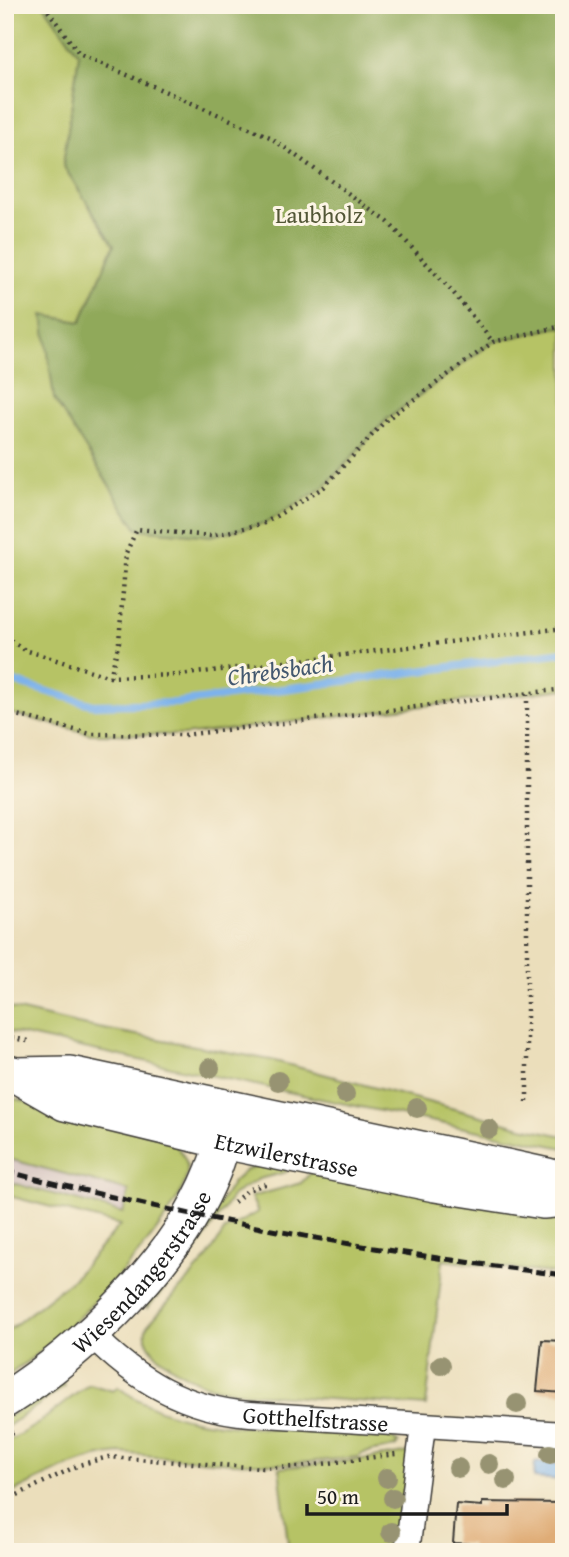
<svg xmlns="http://www.w3.org/2000/svg" width="569" height="1557" viewBox="0 0 569 1557" font-family="'Gentium Book Plus',serif">
<rect width="100%" height="100%" fill="#fcf5e5"/>
<filter id="ink" filterUnits="userSpaceOnUse"><feTurbulence type="fractalNoise" baseFrequency=".0143" numOctaves="2"/><feDisplacementMap in="SourceGraphic" scale="14" xChannelSelector="R" yChannelSelector="G"/><feConvolveMatrix kernelMatrix="1 2 1 2 8 2 1 2 1" color-interpolation-filters="sRGB"/></filter>
<filter id="wash" filterUnits="userSpaceOnUse"><feTurbulence type="fractalNoise" baseFrequency=".00686" numOctaves="4" result="noise"/><feDisplacementMap in="SourceGraphic" scale="28" xChannelSelector="R" yChannelSelector="G"/><feGaussianBlur stdDeviation="1.57" result="paint"/><feColorMatrix in="noise" values="0 0 0 0 0 0 0 0 0 0 0 0 0 0 0 0 0 1.4 0 .05"/><feComposite in="paint" operator="in"/></filter>
<g filter="url(#wash)">
<rect width="100%" height="100%" fill="#ebdebb"/>
<polygon fill="#d1bfbe" points="5,1158 129,1190 124,1213 5,1181"/>
<g fill="#b6c365" stroke="#697040" stroke-width="2">
<polygon points="5,5 44,5 79,54 63,165 114,245 81,322 43,316 324,487 387,419 493,342 558,327 564,328 564,689 184,735 91,734 5,712"/>
<polygon points="5,1007 77,1024 271,1060 522,1127 564,1136 564,1148 316,1098 5,1031"/>
<path d="M5 1096 169 1139C177 1146 185 1154 187 1165 193 1204 93 1305 64 1331 46 1349 25 1363 5 1378V1333L73 1279 120 1225 5 1195V1181L123 1213 129 1191 5 1158Z"/>
<polygon points="261,1164 292,1164 286,1172 259,1179 234,1194 185,1266 147,1308 145,1304 169,1277 195,1243 233,1182 246,1170"/>
<path d="M316 1167 564 1213V1275L443 1260 426 1406 245 1393C230 1391 215 1389 201 1383 182 1374 137 1351 147 1326L205 1261 225 1230 258 1212 251 1197 301 1183Z"/>
<polygon points="63,1382 65,1386 5,1428 5,1419"/>
<path d="M89 1384 113 1391 118 1387C166 1423 221 1425 279 1429 315 1431 351 1433 387 1435L399 1443 395 1447 364 1453 357 1457 287 1464 233 1463 120 1453C78 1457 43 1478 5 1496V1443L36 1425Z"/>
<polygon points="421,1451 407,1552 289,1552 279,1468 348,1461"/>
</g>
<polygon fill="#90a95a" stroke="#56623b" stroke-width="2" points="44,5 564,5 564,328 558,327 493,342 387,419 324,487 265,523 211,536 137,529 54,399 43,315 81,322 114,245 63,165 79,54"/>
<polygon fill="#7db2eb" stroke="#4c6784" stroke-width="2" points="535,1462 564,1464 564,1480 534,1478"/>
<g fill="none" stroke-linecap="round" stroke-linejoin="round">
<polyline stroke="#7db2eb" stroke-width="8" points="5,676 17,683 94,705 177,703 564,652"/>
</g>
<g id="blocks">
<g fill="#dfac76">
<polygon points="542,1340 564,1341 564,1393 537,1391"/>
<polygon points="482,1502 564,1503 564,1552 470,1551 471,1544 453,1543 456,1504 482,1506"/>
</g>
</g>
</g>
<g filter="url(#ink)">
<use href="#blocks" fill-opacity="0" stroke="#3b3934" stroke-width="2"/>
<g fill="none" stroke-linecap="round" stroke-linejoin="round">
<g stroke="#3b3934" stroke-width="27">
<g id="minor">
<path id="s1" d="M91 1334C136 1380 185 1409 250 1414L564 1434"/>
<polyline points="407,1552 423,1426"/>
</g>
</g>
<g stroke="#3b3934" stroke-width="38">
<g id="secondary">
<polyline points="5,1072 16,1075 70,1074 548,1176 564,1185"/>
<path id="s2" d="M16 1075 65 1103 223 1141 435 1184 543 1201 564 1199"/>
<path id="s3" d="M5 1400C84 1350 178 1260 213 1171 220 1154 224 1137 228 1119"/>
</g>
</g>
<g stroke="#3b3934" stroke-width="4.5" stroke-dasharray="2 5" stroke-linecap="butt">
<polyline points="44,5 79,54 270,137 388,222 452,291 493,342"/>
<polyline points="5,637 25,650 110,677 179,675 564,628"/>
<polyline points="110,677 119,642 126,553 137,529 211,536 265,523 324,487 387,419 493,342 558,327 564,328"/>
<polyline points="527,694 527,1103"/>
<polyline points="5,712 91,734 184,735 564,689"/>
<polyline points="5,1036 32,1042"/>
<polyline points="234,1202 248,1190 268,1183"/>
<polyline points="5,1436 17,1430"/>
<polyline points="5,1501 79,1465 108,1457 262,1468 300,1467 396,1454"/>
</g>
<use href="#minor" stroke="#fff" stroke-width="24"/>
<use href="#secondary" stroke="#fff" stroke-width="35"/>
<path stroke="#1c1c1c" stroke-width="5" stroke-dasharray="10 5" stroke-linecap="butt" d="M5 1171C189 1218 375 1252 564 1275"/>
</g>
<g fill="#979372">
<circle cx="210" cy="1068" r="10"/>
<circle cx="278" cy="1081" r="10"/>
<circle cx="345" cy="1094" r="10"/>
<circle cx="417" cy="1108" r="10"/>
<circle cx="489" cy="1129" r="10"/>
<circle cx="441" cy="1365" r="10"/>
<circle cx="517" cy="1404" r="10"/>
<circle cx="550" cy="1454" r="10"/>
<circle cx="489" cy="1464" r="10"/>
<circle cx="458" cy="1468" r="10"/>
<circle cx="387" cy="1478" r="10"/>
<circle cx="506" cy="1480" r="10"/>
<circle cx="393" cy="1498" r="10"/>
<circle cx="391" cy="1532" r="10"/>
</g>
</g>
<g text-anchor="middle" dominant-baseline="central" stroke-width="6" stroke-linejoin="round" paint-order="stroke">
<g font-size="23" fill="#525636" stroke="#fcf5e5">
<text x="319" y="214">Laubholz</text>
</g>
<g font-size="23" fill="#1c1c1c" stroke="#fcf5e5">
<text stroke="none"><textPath href="#s2" startOffset="284">Etzwilerstrasse</textPath></text>
<text stroke="none"><textPath href="#s3" startOffset="189">Wiesendangerstrasse</textPath></text>
<text stroke="none"><textPath href="#s1" startOffset="248">Gotthelfstrasse</textPath></text>
</g>
<g font-size="24" font-style="italic" fill="#43586f" stroke="#fcf5e5">
<text transform="translate(280 670) rotate(-8)">Chrebsbach</text>
</g>
</g>
<rect width="569" height="1557" fill="none" stroke="#fcf5e5" stroke-width="28"/>
<path d="M307 1504v10h200v-10" fill="none" stroke="#1c1c1c" stroke-width="3.5"/>
<text x="317" y="1504" font-size="21" fill="#1c1c1c" stroke="#fcf5e5" stroke-width="5" paint-order="stroke">50 m</text>
</svg>
